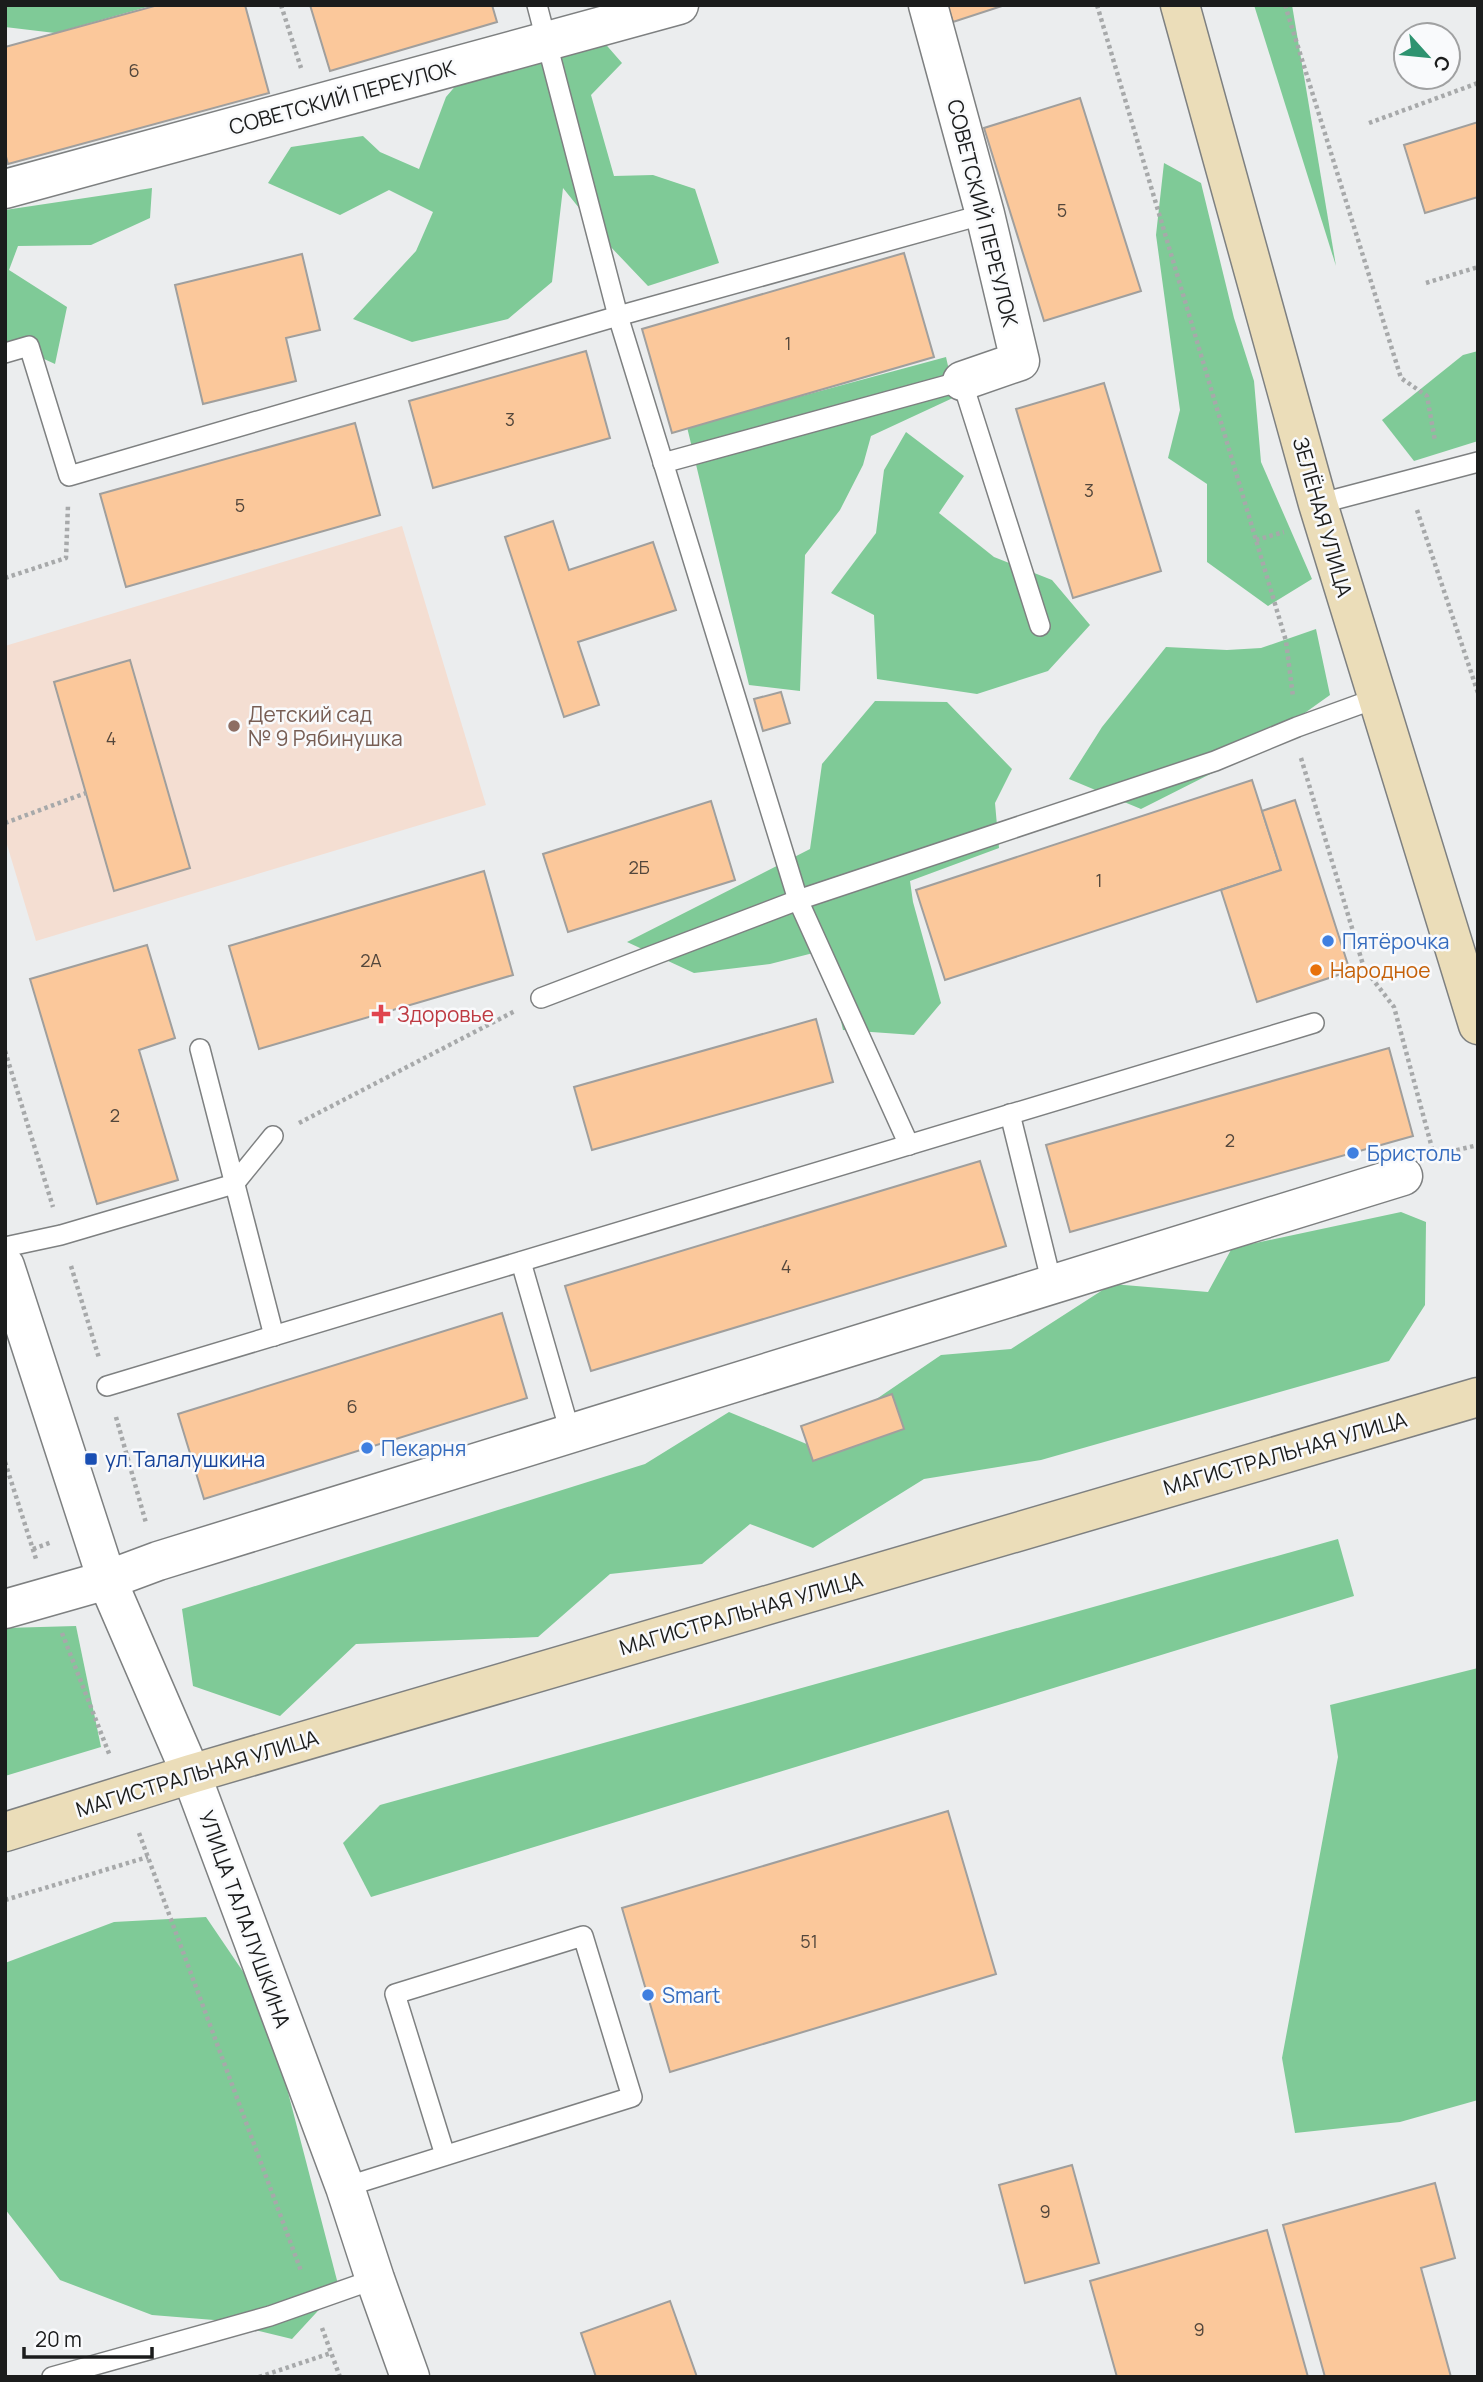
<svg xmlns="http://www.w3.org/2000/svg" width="1483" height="2382" viewBox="0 0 1483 2382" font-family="Manrope,sans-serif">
<rect width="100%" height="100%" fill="#ebedee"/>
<polygon fill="#f4ded2" points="402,526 486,805 36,941 5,838 5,646"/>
<g fill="#7fca97">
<polygon points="5,5 154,5 55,33 5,27"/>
<polygon points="1254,5 1292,5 1336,266"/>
<polygon points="581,16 622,63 591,95 614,176 653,175 695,189 719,263 648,286 608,244 563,188 552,282 508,319 412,342 353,319 416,251 433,212 389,190 340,215 268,183 291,147 363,136 380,152 419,169 446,97 498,36"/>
<polygon points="1164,163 1201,183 1234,318 1254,381 1261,462 1312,579 1268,606 1207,562 1207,484 1168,458 1180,410 1156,235"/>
<polygon points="152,188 150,218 91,245 18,246 9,270 67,307 55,364 5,341 5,210"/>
<polygon points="1478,351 1478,441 1414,461 1382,420 1463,355"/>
<polygon points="946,357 955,397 871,436 863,465 840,510 805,555 800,691 749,685 687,427"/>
<polygon points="906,432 964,476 939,513 994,557 1052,580 1090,625 1048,671 977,694 877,679 874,615 831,593 876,533 884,470"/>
<polygon points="1316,629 1330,695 1240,759 1141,809 1069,779 1102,727 1166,647 1227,650 1261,648"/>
<polygon points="875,701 947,702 1012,769 995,803 999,848 910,881 913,902 941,1003 914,1035 843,1030 825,950 770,964 694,973 627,942 810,849 822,764"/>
<polygon points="1401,1212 1426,1222 1425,1305 1389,1361 1041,1460 924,1479 813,1548 750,1524 702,1564 610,1574 538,1637 356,1644 280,1716 193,1686 182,1609 645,1464 729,1412 809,1445 941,1355 1011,1349 1112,1284 1208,1292 1232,1248"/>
<polygon points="1338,1539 1354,1596 371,1897 343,1843 380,1805"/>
<polygon points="76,1626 101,1747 5,1776 5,1628"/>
<polygon points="1478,1668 1478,2100 1400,2122 1295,2133 1282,2058 1338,1757 1330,1705"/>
<polygon points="206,1917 265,2004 339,2288 292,2339 214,2320 152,2315 60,2280 5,2209 5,1963 114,1922"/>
</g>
<g fill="#fbc89b" stroke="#a09f9d" stroke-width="2">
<polygon points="158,5 245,5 269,93 8,164 5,153 5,47"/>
<polygon points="310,5 492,5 497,22 330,71"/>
<polygon points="947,5 1005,5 953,22"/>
<polygon points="1080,98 1141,291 1044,321 984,128"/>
<polygon points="1478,122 1478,197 1425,213 1404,145"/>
<polygon points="904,253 934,357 672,433 642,329"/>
<polygon points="302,254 320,330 286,338 296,381 203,404 175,285"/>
<polygon points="586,351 610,438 433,488 409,401"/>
<polygon points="1104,383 1161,571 1073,598 1016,409"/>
<polygon points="355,423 380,515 126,587 100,494"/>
<polygon points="553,521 569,570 653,542 676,610 578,642 599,705 564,717 505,537"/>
<polygon points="130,660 190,868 114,891 54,682"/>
<polygon points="781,692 790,723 763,731 754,699"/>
<polygon points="1252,780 1281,870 945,980 916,890"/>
<polygon points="1295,800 1350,971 1257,1002 1221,890 1281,870 1262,811"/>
<polygon points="711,801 735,880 568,932 543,854"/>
<polygon points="484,871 513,975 259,1049 229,946"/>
<polygon points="147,945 175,1038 139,1050 178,1180 97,1204 30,979"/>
<polygon points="816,1019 833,1082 592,1150 574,1087"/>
<polygon points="1389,1048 1413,1136 1070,1232 1046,1145"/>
<polygon points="980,1161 1006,1246 591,1371 565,1286"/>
<polygon points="502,1313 527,1398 204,1499 178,1414"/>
<polygon points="892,1394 904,1429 813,1461 801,1426"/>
<polygon points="948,1811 996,1974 670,2072 622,1908"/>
<polygon points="1072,2165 1099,2263 1025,2283 999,2185"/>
<polygon points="1435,2183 1455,2258 1421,2268 1451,2377 1325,2377 1283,2225"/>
<polygon points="1267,2230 1308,2377 1117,2377 1090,2281"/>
<polygon points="670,2301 697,2377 596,2377 581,2333"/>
</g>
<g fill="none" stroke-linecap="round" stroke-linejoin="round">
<g stroke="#7e8081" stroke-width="22">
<g id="service">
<polyline points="537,5 618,316 798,900 541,998"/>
<polyline points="5,353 29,346 69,476 618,316 985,214"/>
<polyline points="663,463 962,381 1040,626"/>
<polyline points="1318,504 1478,462"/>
<polyline points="200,1049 274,1336"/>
<polyline points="1010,1114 1052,1284"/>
<polyline points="909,1145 798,900 1215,761 1297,727 1377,698"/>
<polyline points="5,1247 61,1235 234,1184 273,1136"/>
<polyline points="521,1262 570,1432"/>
<polyline points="107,1386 1314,1023"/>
<polyline points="345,2187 632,2097 583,1936 395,1994 445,2155"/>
<polyline points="52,2377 270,2316 375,2279"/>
</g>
</g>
<g stroke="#7e8081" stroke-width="41">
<g id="minor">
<polyline points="928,5 985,214 1020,361 962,381"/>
<polyline points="5,189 679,5"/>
<polyline points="5,1266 107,1580 191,1774 345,2187 375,2279 410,2377"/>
<polyline points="5,1609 107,1580 158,1561 1403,1176"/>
</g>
</g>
<g stroke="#7e8081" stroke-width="41">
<g id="secondary">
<polyline points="1180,5 1318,504 1478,1025"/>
<polyline points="5,1832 191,1774 1478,1397"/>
</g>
</g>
<g stroke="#a7a9aa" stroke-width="4.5" stroke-dasharray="3.5 3.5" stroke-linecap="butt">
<polyline points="281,5 301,68"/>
<polyline points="1097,5 1286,641 1293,697"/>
<polyline points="1285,5 1401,378 1427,396 1435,441"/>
<polyline points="1369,123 1478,83"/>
<polyline points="1426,283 1478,267"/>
<polyline points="1417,510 1478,693"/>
<polyline points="1256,540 1284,532"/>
<polyline points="5,578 66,558 68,505"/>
<polyline points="1301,758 1364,968 1394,1007 1432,1148"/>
<polyline points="5,823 86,793"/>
<polyline points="5,1051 53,1207"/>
<polyline points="299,1123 515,1011"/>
<polyline points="1436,1155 1478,1145"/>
<polyline points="71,1266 99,1358"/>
<polyline points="116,1417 146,1523"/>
<polyline points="5,1462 36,1559"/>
<polyline points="33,1549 52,1542"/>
<polyline points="62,1633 110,1756"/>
<polyline points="139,1833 301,2271"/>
<polyline points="5,1900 148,1857"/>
<polyline points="322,2328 340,2377"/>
<polyline points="259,2377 331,2353"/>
</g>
<use href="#service" stroke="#fff" stroke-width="19"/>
<use href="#minor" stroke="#fff" stroke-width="38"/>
<use href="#secondary" stroke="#ebddb9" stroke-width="38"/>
</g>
<circle fill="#8d6e63" stroke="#f9fafc" stroke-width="2.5" cx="234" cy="726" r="7"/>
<g fill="#3f7fe0" stroke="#f9fafc" stroke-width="2.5">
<circle cx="1328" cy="941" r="7"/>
<circle cx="1353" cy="1153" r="7"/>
<circle cx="367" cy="1448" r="7"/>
<circle cx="648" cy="1995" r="7"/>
</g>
<circle fill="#e8710a" stroke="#f9fafc" stroke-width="2.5" cx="1316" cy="970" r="7"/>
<path fill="#e0444e" stroke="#f9fafc" stroke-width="2.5" d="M377.5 1003.5h7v7h7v7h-7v7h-7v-7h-7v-7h7z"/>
<rect fill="#1a4fb4" stroke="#f9fafc" stroke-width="2.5" x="84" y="1452" width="14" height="14" rx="3.5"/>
<g text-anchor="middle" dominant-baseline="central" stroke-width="5" stroke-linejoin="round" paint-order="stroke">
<g font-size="18" fill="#53473c">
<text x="134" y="70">6</text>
<text x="1062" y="210">5</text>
<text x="788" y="343">1</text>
<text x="510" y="419">3</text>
<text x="1089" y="490">3</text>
<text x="240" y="505">5</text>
<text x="111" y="738">4</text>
<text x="639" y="867">2Б</text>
<text x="1099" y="880">1</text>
<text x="371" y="960">2А</text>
<text x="115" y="1115">2</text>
<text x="1230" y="1140">2</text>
<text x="786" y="1266">4</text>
<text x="352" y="1406">6</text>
<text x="809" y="1941">51</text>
<text x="1045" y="2211">9</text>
<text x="1199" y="2329">9</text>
</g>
<g font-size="21" fill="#1b1c1c" stroke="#f9fafc">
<text transform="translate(342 97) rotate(-15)">СОВЕТСКИЙ ПЕРЕУЛОК</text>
<text transform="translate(983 213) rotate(76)">СОВЕТСКИЙ ПЕРЕУЛОК</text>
<text transform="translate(1323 517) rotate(74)">ЗЕЛЁНАЯ УЛИЦА</text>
<text transform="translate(1285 1453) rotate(-16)">МАГИСТРАЛЬНАЯ УЛИЦА</text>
<text transform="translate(741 1613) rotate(-16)">МАГИСТРАЛЬНАЯ УЛИЦА</text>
<text transform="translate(197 1773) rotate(-17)">МАГИСТРАЛЬНАЯ УЛИЦА</text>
<text transform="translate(245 1919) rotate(70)">УЛИЦА ТАЛАЛУШКИНА</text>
</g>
<g font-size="21" fill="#785e54" stroke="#f9fafc" text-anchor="start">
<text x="248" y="714">Детский сад<tspan x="248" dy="24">№ 9 Рябинушка</tspan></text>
</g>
<g font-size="21" fill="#366cbe" stroke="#f9fafc" text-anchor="start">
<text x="1342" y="941">Пятёрочка</text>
<text x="1367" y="1153">Бристоль</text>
<text x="381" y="1448">Пекарня</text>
<text x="662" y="1995">Smart</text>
</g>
<g font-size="21" fill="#c56008" stroke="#f9fafc" text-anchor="start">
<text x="1330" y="970">Народное</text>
</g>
<g font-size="21" fill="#be3a42" stroke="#f9fafc" text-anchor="start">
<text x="397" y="1014">Здоровье</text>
</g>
<g font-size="21" fill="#164399" stroke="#f9fafc" text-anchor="start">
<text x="105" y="1459">ул.Талалушкина</text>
</g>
</g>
<rect width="1483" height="2382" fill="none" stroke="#1b1c1c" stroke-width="14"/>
<g transform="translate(1427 56) rotate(117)"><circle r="33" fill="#f9fafc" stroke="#a0a1a2" stroke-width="2"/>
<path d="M0-5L12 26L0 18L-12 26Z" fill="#2e9370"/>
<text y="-10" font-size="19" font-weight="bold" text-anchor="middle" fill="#1b1c1c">С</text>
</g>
<path d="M24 2347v10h128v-10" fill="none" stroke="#1b1c1c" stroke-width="3.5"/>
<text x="35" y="2347" font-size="21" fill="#1b1c1c" stroke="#f9fafc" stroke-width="5" paint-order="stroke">20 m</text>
</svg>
